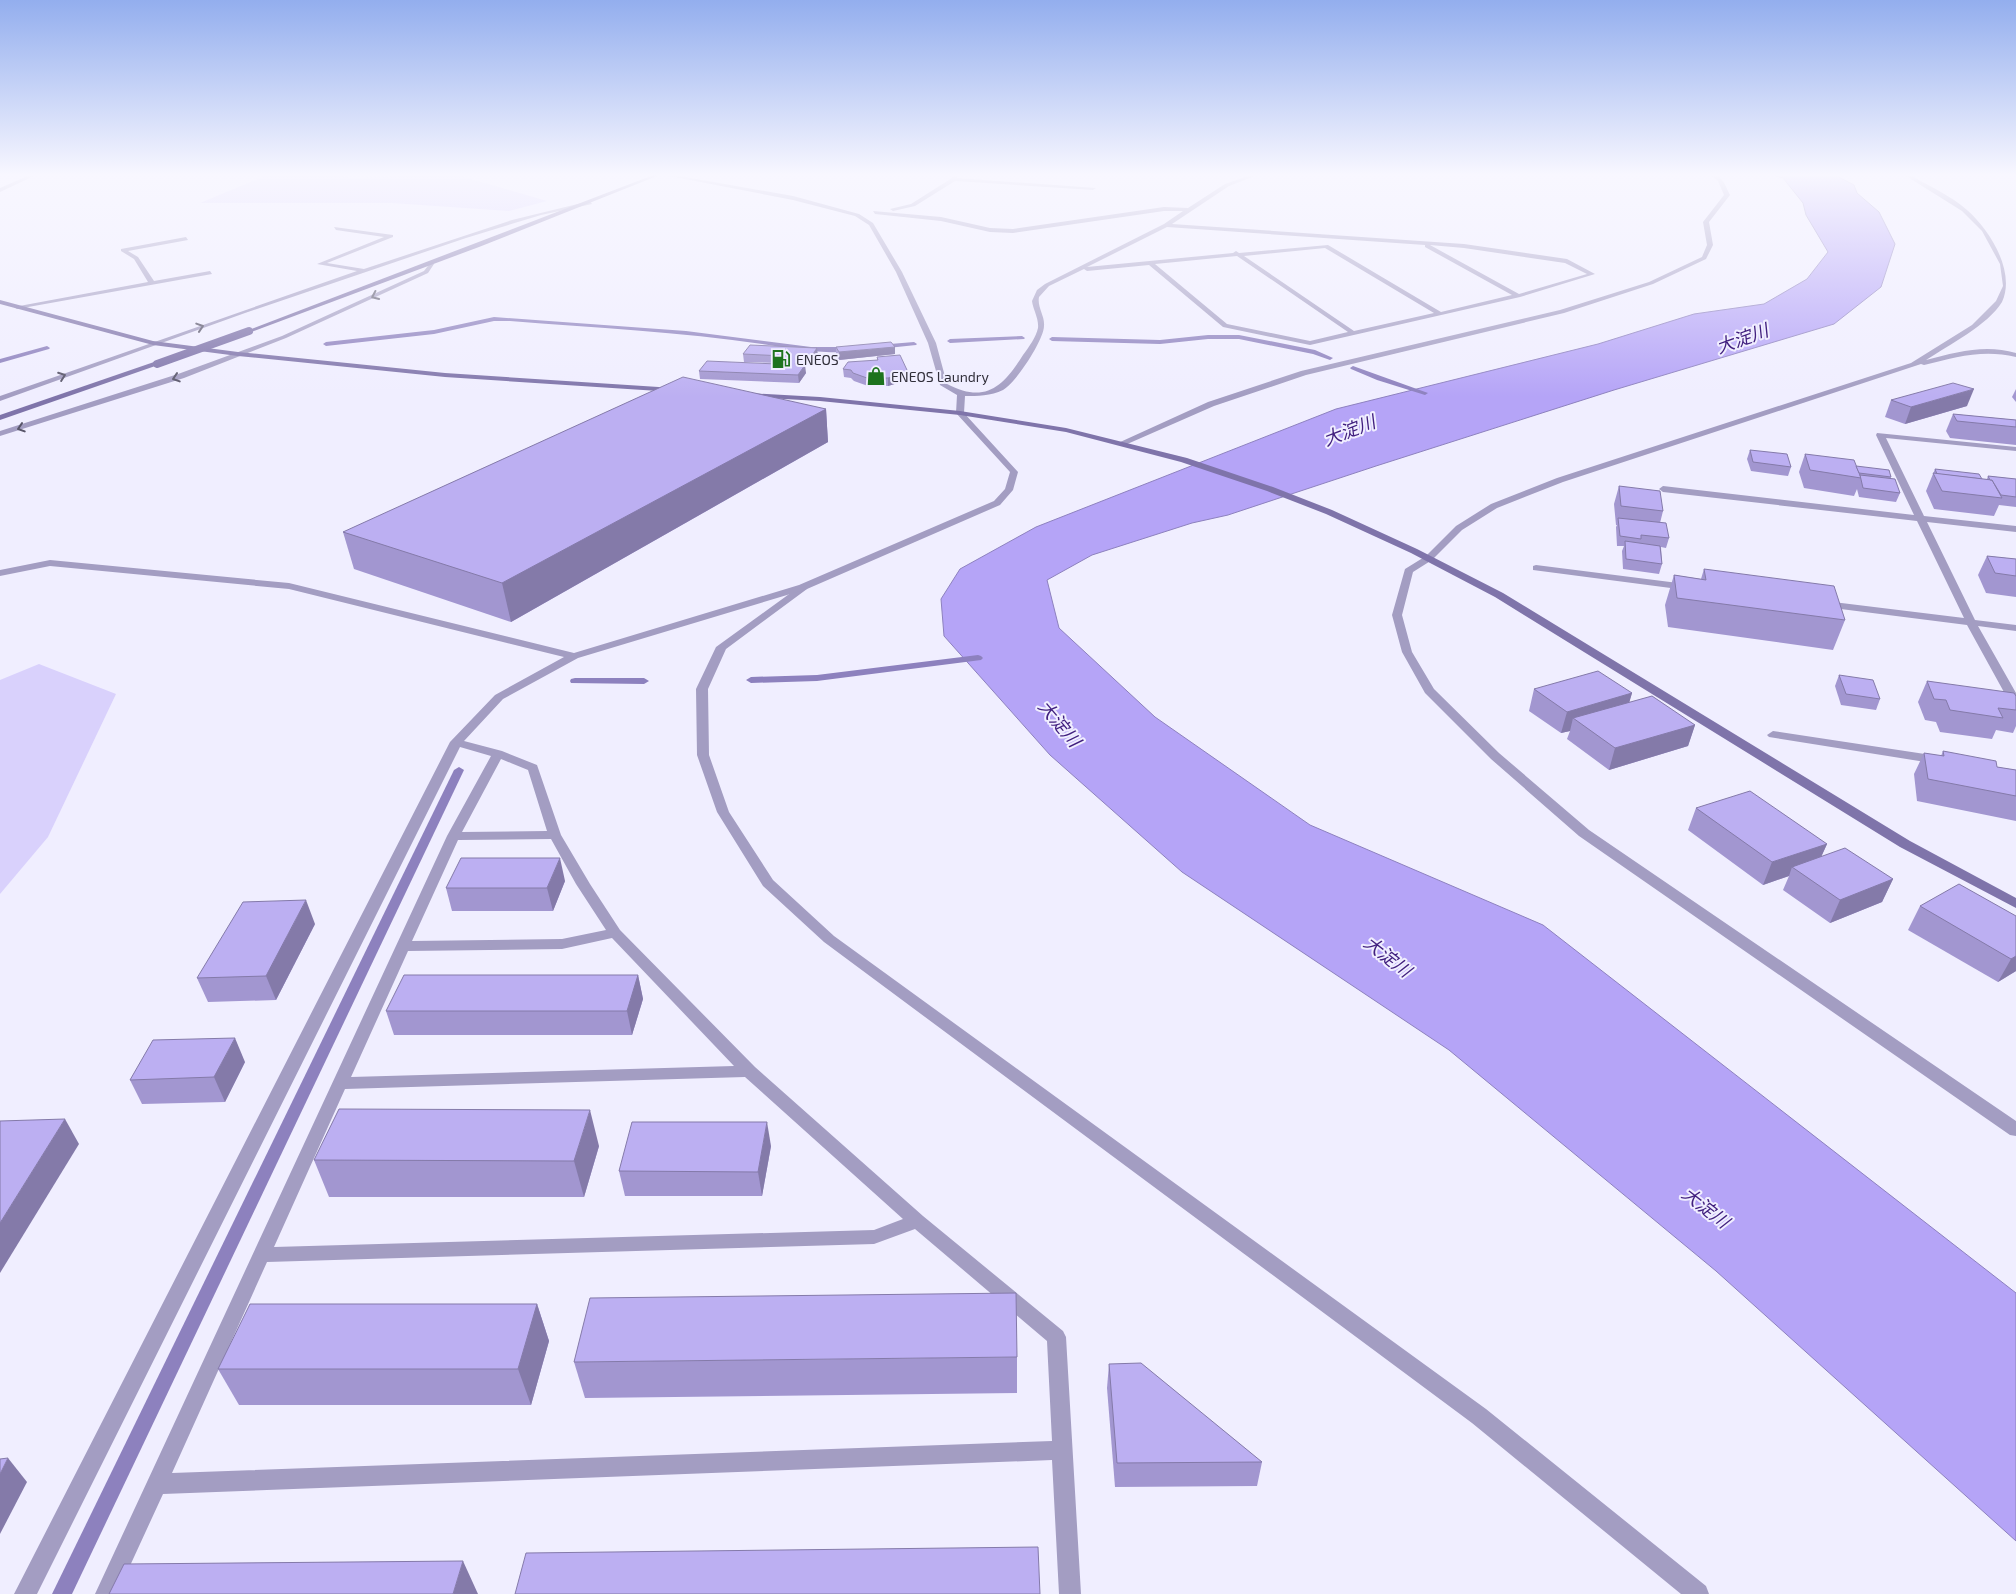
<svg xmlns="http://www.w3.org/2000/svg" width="2016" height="1594" viewBox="0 0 2016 1594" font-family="'Exo 2','Noto Sans JP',sans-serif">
<rect width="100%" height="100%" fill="#f0eeff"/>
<g fill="#d9d1fc">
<polygon points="270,174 325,174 353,178 453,174 547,201 509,211 392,203 200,203"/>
<polygon points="39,664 116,694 48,837 0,894 0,680"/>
</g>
<polygon fill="#b5a4f7" stroke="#8d81be" points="1769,174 1833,174 1854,185 1857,193 1879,212 1895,244 1881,287 1834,324 1614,390 1376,466 1228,515 1192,523 1092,555 1047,580 1059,628 1155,717 1310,825 1543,925 2016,1293 2016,1541 1716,1271 1449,1050 1182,872 1050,755 944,636 941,599 960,569 1036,527 1336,409 1598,344 1694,314 1764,304 1807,279 1828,252 1806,215 1803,203 1783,178"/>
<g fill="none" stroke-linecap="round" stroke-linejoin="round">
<g fill="#8d81be" fill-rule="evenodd">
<path d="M494 317 686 331 811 347H850L853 349C841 357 791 348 775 346 687 332 598 328 510 321H494L434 334 326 346 323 344 326 342 434 330Z"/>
<polygon points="1208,335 1239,335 1315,350 1333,358 1330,360 1313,354 1239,339 1208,339 1160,344 1052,341 1049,339 1052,337 1160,340"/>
<polygon points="1022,336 1025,338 1024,339 950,343 947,341 950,339"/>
<polygon points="914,342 917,344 916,345 878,349 875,347 878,345"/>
<polygon points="47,346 50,348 49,349 0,363 0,359"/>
<polygon points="1353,366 1428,393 1425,395 1377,380 1351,369 1350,368"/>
<polygon points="978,655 981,656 983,658 981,660 817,681 751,683 746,680 751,677 817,675"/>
<polygon points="575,678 644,678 649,681 644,684 571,683 570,681 571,679"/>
<polygon points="459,767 464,770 72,1594 52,1594 454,770"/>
</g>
<g fill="#a39dc2" fill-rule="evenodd">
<path d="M1710 174C1722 174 1725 185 1730 195L1709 222 1713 245 1706 259 1653 284 1564 313 1306 375 1214 406 1125 445 1118 443 1208 402 1301 371 1560 310 1649 282 1702 257 1707 245 1703 222 1724 195 1718 181Z"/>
<path d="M1903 174H1908C1927 185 1950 195 1967 210 1990 230 2016 272 2002 302 1988 325 1949 345 1926 360 1957 352 1985 344 2016 353V357C1983 349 1956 357 1924 365L1921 364 1563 482 1497 508 1462 530 1432 560 1413 572 1402 615 1412 652 1434 689 1499 753 1589 830 2016 1121V1136L2010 1135 1579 836 1491 759 1425 693 1402 652 1392 615 1405 569 1426 556 1456 526 1491 504 1557 478 1911 363 1972 325 1996 301 2003 286 2000 264 1982 231 1962 211Z"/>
<polygon points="803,584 808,587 807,589 726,649 708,689 709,755 729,812 773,880 834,936 1486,1409 1706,1586 1709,1594 1681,1594 1472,1423 824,942 763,886 717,812 697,755 696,689 716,647"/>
</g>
<g fill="#a39dc2" fill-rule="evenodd">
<polygon points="32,174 38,174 0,192 0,188"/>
<path d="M659 174H668L793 196 859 214 873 223 902 272 936 343 947 384C985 404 1003 387 1023 355 1029 347 1036 337 1038 328 1039 318 1033 310 1032 301L1037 290 1045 284 1164 224 1183 211H1164L1013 233 990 232 941 221 875 214 873 211 941 217 990 228 1013 229 1164 207 1188 208 1225 184 1254 174H1260L1229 186 1172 224 1464 244 1567 259 1595 274 1520 297 1310 345 1223 327 1149 265 1087 271 1084 269 1049 286 1039 297C1037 307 1045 316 1044 326 1044 340 1015 384 1003 390 991 396 977 396 965 396L964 413 1018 472 1013 490 1000 505 807 589 578 658 503 699 464 741 502 751 537 765 561 835 590 884 620 930 755 1067 923 1216 1063 1331 1066 1337 1081 1594H1059L1052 1460 163 1494 117 1594H95L447 836 491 756 460 747 37 1594H14L450 742 495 695 564 657 289 589 50 566 0 576V570L50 560 289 583 574 653 799 585 994 501 1005 489 1010 472 956 413 957 395 940 385 928 343 896 272 869 225 855 216 793 200ZM1167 227 1425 245V247L1512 295 1441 312 1328 245 1239 253 1236 251 1233 253 1087 267ZM1430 245 1464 248 1565 263 1587 274 1519 294ZM1325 248 1434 313 1354 331 1244 256ZM1237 256 1348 332 1310 341 1227 324 1155 264ZM501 759 528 770 547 831 462 832ZM551 839 576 884 606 930 562 939 412 941 458 840ZM612 938 734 1066 351 1077 408 951 562 949ZM745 1077 903 1219 874 1230 274 1247 345 1089ZM915 1229 1047 1341 1052 1441 172 1473 267 1262 874 1244Z"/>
<polygon points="954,174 958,174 957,178 1096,188 1093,190 955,181 915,206 893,211 890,209 911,204 952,178"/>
<polygon points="590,201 592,204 541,215 466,238 245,313 0,401 0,396 46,380 357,271 317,264 384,237 336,230 334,227 393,235 393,237 327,263 364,269 512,220"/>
<polygon points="186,237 188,240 128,251 138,257 154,281 210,271 212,274 17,309 14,307 148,282 134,259 121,251 121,249"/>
<polygon points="431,262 434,264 428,273 286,338 184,378 0,436 0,431 178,374 282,336 424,271"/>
<polygon points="1877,433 2016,447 2016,451 1886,438 1924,516 2016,526 2016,532 1927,522 1975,620 2016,625 2016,631 1978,626 2016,693 2016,706 2010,703 1967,625 1825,607 1820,604 1825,601 1964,618 1917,521 1663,492 1659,489 1663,486 1914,515 1876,435"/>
<polygon points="1536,565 1686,584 1691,587 1686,590 1533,570 1533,566"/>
<polygon points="1773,731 1938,756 1944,760 1938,764 1769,737 1767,735"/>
</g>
<g fill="#7f74aa" fill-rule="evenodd">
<polygon points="656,174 662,174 479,247 251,332 246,331"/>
<polygon points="0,300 153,341 238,352 445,373 674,388 678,390 674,392 445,377 238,356 153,345 0,304"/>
<polygon points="154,362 161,364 0,420 0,415"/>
<polygon points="748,393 820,397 960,411 1066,428 1187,458 1273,487 1332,510 1417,549 1503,593 1910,841 2016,898 2016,908 1900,847 1495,597 1411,553 1326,514 1267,491 1181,462 1066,432 960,415 820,401 751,397 747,395"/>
</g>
<polyline stroke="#7f74aa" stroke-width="8" points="157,364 249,331"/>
</g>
<g fill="#a296d0">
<polygon points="322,174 342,174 322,175"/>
<polygon points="836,347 895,354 839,360 836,355"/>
<polygon points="743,354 818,356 812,365 801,365 806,373 799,383 700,379 699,371 777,363 744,362"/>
<polygon points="877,357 907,370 908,378 904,381 888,386 868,386 854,381 851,378 844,377 843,369 877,360"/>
<polygon points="2016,389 2016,402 2012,397"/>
<polygon points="1891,400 1967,406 1905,424 1885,417"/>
<polygon points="826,409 828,442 511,622 354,569 343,532"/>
<polygon points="1953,414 2016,420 2016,445 1950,438 1946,431"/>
<polygon points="1750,450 1791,467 1788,476 1751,471 1747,459"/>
<polygon points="1805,454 1856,466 1891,477 1890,479 1900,493 1896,502 1859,497 1857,489 1854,496 1804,488 1799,472"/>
<polygon points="1935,469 1982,479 1987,479 1988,476 2016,479 2016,507 1999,505 1994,516 1934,509 1926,491"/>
<polygon points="1619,486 1663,511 1660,523 1669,538 1666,548 1661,547 1662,564 1659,574 1623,569 1622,551 1624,546 1617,546 1616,527 1617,525 1616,525 1614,504"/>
<polygon points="1987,556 2016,559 2016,597 1986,593 1978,575"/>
<polygon points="1704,569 1845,620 1833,650 1668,627 1665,605 1674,575 1701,579"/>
<polygon points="1839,675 1880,699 1876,710 1841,705 1835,686"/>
<polygon points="1927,681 2016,696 2016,726 2013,733 1996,730 1992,739 1940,732 1936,722 1925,720 1918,702"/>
<polygon points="1534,689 1632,693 1629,702 1695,725 1688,746 1609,770 1567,739 1570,731 1561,733 1529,711"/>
<polygon points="1943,751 1997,767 2016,770 2016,821 1917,801 1914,774 1924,753 1941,756"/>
<polygon points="1696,808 1827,844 1821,857 1893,879 1882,902 1830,923 1783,890 1789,876 1763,885 1688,830"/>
<polygon points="565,881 553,911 452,911 446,888"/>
<polygon points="1920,906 2016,916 2016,971 1998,982 1908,930"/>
<polygon points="315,924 276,1000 208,1002 197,978"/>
<polygon points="638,975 643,999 632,1035 394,1035 386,1011"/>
<polygon points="245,1062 225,1102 142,1104 130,1080"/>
<polygon points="599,1146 584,1197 329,1197 314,1160"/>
<polygon points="771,1146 762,1196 625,1196 619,1171"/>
<polygon points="537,1304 549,1341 531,1405 239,1405 218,1369"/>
<polygon points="1017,1357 1017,1393 585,1398 574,1362"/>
<polygon points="1109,1364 1262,1462 1257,1486 1115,1487 1107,1388"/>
</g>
<g fill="#847aa9">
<polygon points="895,347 895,354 839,360 839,352"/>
<polygon points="817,348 818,356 812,365 811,357"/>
<polygon points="801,356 801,364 796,372 795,364"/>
<polygon points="805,365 806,373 799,383 798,375"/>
<polygon points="907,370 908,378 904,381 888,386 888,378"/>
<polygon points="1974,389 1967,406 1905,424 1911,407"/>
<polygon points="826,409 828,442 511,622 502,583"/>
<polygon points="1632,693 1626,714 1573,718 1570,731 1561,733 1567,712"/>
<polygon points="1695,725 1688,746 1609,770 1615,748"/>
<polygon points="1827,844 1817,866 1792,867 1789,876 1763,885 1772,862"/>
<polygon points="560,858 565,881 553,911 547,888"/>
<polygon points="1893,879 1882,902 1830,923 1840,900"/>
<polygon points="306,900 315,924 276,1000 266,976"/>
<polygon points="2016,956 2016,971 1998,982 2011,959"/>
<polygon points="638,975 643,999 632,1035 627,1011"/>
<polygon points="235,1038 245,1062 225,1102 214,1077"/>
<polygon points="590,1110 599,1146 584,1197 574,1161"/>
<polygon points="65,1119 79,1144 0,1273 0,1223"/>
<polygon points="767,1122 771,1146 762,1196 758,1172"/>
<polygon points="537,1304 549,1341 531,1405 518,1369"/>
<polygon points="8,1458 27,1482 0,1534 0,1474"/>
<polygon points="463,1561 478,1594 453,1594"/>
</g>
<g fill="#bcaff2" stroke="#847aa9">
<polygon points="891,342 895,347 839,352 836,347"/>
<polygon points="750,345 817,348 811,357 801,356 795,364 805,365 798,375 699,371 707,361 777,364 783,356 743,354"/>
<polygon points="900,355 907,370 904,373 888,378 867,378 853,373 851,370 843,369 848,362 878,360 877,357"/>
<polygon points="683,377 826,409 502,583 343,532"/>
<polygon points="1953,383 1974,389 1911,407 1891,400"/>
<polygon points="1953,414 2016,420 2016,427 1957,421"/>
<polygon points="1750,450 1787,454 1791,467 1753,462"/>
<polygon points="1805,454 1854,460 1861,478 1810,470"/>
<polygon points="1856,466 1889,470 1891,477 1859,473"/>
<polygon points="1935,469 1979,474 1982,479 1937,474"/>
<polygon points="1933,473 1992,480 2002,498 1942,491"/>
<polygon points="1860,475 1895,479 1900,493 1863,488"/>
<polygon points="1988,476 2016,479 2016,497 2001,495 1992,480 1990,480"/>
<polygon points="1619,486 1660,491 1663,511 1621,506"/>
<polygon points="1618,518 1666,523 1669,538 1641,535 1641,539 1620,536"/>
<polygon points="1625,541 1660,546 1662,564 1626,559"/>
<polygon points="1987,556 2016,559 2016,576 1995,573"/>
<polygon points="1704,569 1834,586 1845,620 1677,598 1674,575 1706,580"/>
<polygon points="1598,671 1632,693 1567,712 1534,689"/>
<polygon points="1839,675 1873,680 1880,699 1846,694"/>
<polygon points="1927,681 2014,693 2016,696 2016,710 1998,708 2003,718 1950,710 1946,700 1934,699"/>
<polygon points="1652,696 1695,725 1615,748 1573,718"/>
<polygon points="1943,751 1996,761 1997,767 2016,770 2016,796 1928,779 1924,753 1944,756"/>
<polygon points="1750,791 1827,844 1772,862 1696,808"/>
<polygon points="1845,848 1893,879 1840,900 1792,867"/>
<polygon points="461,858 560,858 547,888 446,888"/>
<polygon points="1959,884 2016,916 2016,956 2011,959 1920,906"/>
<polygon points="306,900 266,976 197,978 243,902"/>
<polygon points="404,975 638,975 627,1011 386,1011"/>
<polygon points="235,1038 214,1077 130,1080 153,1040"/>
<polygon points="339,1109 590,1110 574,1161 314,1160"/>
<polygon points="65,1119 0,1223 0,1121"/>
<polygon points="632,1122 767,1122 758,1172 619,1171"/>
<polygon points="1016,1293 1017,1357 574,1362 590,1298"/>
<polygon points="250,1304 537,1304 518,1369 218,1369"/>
<polygon points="1141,1363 1262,1462 1117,1463 1109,1364"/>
<polygon points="8,1458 0,1474 0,1459"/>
<polygon points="1038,1547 1040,1594 515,1594 526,1553"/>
<polygon points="463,1561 453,1594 109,1594 124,1564"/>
</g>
<defs><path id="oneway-chevron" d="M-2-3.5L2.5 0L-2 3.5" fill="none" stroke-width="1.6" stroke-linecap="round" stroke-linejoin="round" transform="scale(1.25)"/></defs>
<g stroke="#585569">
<use href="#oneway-chevron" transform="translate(375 296) rotate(155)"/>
<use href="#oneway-chevron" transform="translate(200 327) rotate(-18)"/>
<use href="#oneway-chevron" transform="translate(62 376) rotate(-20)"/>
<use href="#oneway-chevron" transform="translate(176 378) rotate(162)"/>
<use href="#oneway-chevron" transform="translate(21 428) rotate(162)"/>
</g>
<linearGradient id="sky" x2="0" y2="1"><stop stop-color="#93aeee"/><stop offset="0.44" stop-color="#f8f7ff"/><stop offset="1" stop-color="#f8f7ff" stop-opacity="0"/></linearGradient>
<rect width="2016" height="397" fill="url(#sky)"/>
<defs>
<g id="fuel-bare" transform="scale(1.5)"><path d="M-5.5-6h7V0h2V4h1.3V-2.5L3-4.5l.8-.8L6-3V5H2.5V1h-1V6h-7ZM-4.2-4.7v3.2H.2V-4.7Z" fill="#1e731e" stroke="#f0eeff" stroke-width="2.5" paint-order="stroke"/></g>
<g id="shop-bare" transform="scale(1.5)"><path d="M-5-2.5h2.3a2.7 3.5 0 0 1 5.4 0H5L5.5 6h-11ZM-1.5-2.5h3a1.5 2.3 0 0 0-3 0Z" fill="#1e731e" stroke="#f0eeff" stroke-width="2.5" paint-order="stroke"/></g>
</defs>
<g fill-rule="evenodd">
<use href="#fuel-bare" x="781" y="359"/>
<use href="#shop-bare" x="876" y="376"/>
</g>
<g text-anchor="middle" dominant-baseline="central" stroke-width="4" stroke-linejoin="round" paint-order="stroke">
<g font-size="14" fill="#302e39" stroke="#f0eeff" text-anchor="start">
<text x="796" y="359">ENEOS</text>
<text x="891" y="376">ENEOS Laundry</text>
</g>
<g font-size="18" font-style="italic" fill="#41207f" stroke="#f0eeff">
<text transform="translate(1742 338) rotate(-20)">大淀川</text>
<text transform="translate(1349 430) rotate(-21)">大淀川</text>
<text transform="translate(1060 723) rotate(50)">大淀川</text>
<text transform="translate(1388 956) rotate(38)">大淀川</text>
<text transform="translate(1706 1207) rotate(38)">大淀川</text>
</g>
</g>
</svg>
